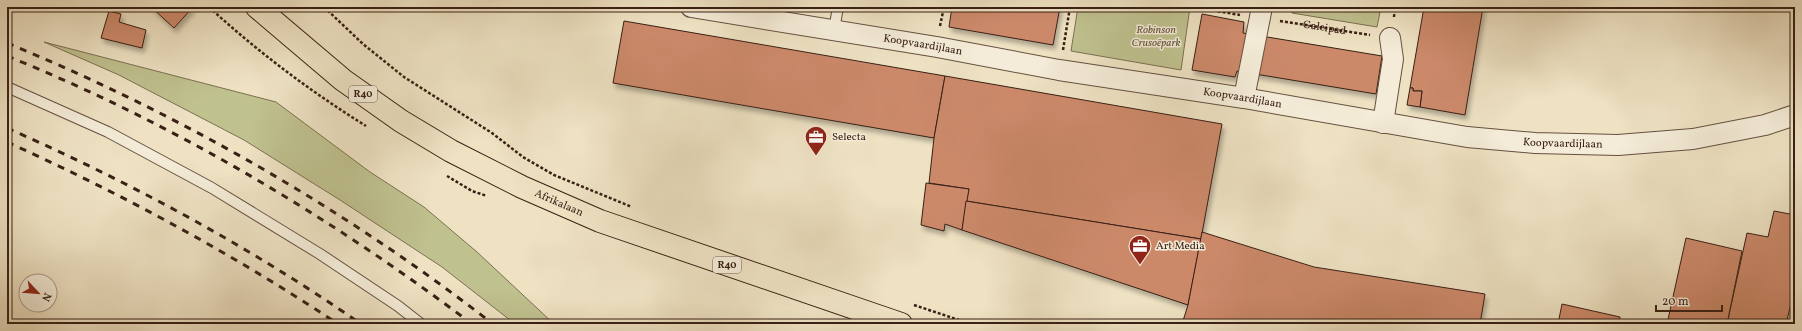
<svg xmlns="http://www.w3.org/2000/svg" width="1802" height="331" viewBox="0 0 1802 331" font-family="Vollkorn,serif">
<defs>
<filter id="shadow"><feDropShadow dx="2.5" dy="4.5" stdDeviation="2" flood-color="#0004"/></filter>
</defs>
<rect width="100%" height="100%" fill="#eee2c3"/>
<filter id="stains"><feTurbulence type="fractalNoise" baseFrequency=".005" numOctaves="4"/><feColorMatrix values="0 0 0 0 .2 0 0 0 0 .09 0 0 0 0 .02 0 0 0 .5 -.17"/></filter>
<radialGradient id="worn" r=".72"><stop offset=".6" stop-color="#630" stop-opacity="0"/><stop offset="1" stop-color="#630" stop-opacity=".3"/></radialGradient>
<g fill="#bfc18f" stroke="#7c7052">
<polygon points="1078,7 1190,7 1181,70 1071,51"/>
<polygon points="1292,7 1381,7 1377,27 1292,13"/>
<polygon points="44,42 276,102 370,172 424,207 477,252 554,324 515,324 442,267 340,200 244,140 119,75"/>
</g>
<g fill="#cb896b" stroke="#392015" filter="url(#shadow)">
<polygon points="151,7 193,7 174,28"/>
<polygon points="952,7 1060,7 1053,45 949,27"/>
<polygon points="1424,7 1483,7 1465,115 1420,107 1422,91 1413,91 1413,88 1410,88"/>
<polygon points="109,11 121,14 119,22 146,30 142,48 101,38"/>
<polygon points="1202,14 1244,22 1243,33 1382,56 1376,94 1237,71 1235,77 1192,70"/>
<polygon points="624,21 945,76 934,138 613,83"/>
<polygon points="945,76 1222,124 1201,239 966,201 969,189 929,183 934,138"/>
<polygon points="1410,88 1413,88 1413,91 1422,91 1420,107 1407,105"/>
<polygon points="926,183 969,189 962,230 945,224 944,231 921,225"/>
<polygon points="966,201 1201,239 1188,305 962,230"/>
<polygon points="1774,211 1795,215 1795,287 1786,324 1727,324 1747,233 1768,237"/>
<polygon points="1202,232 1314,267 1485,294 1480,324 1182,324 1188,305"/>
<polygon points="1686,238 1742,251 1727,324 1667,324"/>
<polygon points="1562,304 1620,317 1619,324 1558,324"/>
</g>
<g fill="none" stroke-linecap="round" stroke-linejoin="round">
<g stroke="#665040" stroke-width="12">
<g id="lane">
<polyline points="834,30 838,7"/>
<polyline points="7,87 108,132 212,188 320,254 398,306 421,324"/>
</g>
</g>
<g stroke="#665040" stroke-width="22">
<g id="street">
<path id="s2" d="M691 7 937 47 1059 70 1244 98 1467 137 1535 143 1618 145 1693 139 1765 125 1795 115"/>
<polyline points="1244,98 1262,7"/>
<polyline points="1383,123 1393,59 1390,38"/>
</g>
</g>
<g stroke="#392015" stroke-width="24">
<g id="primary">
<path id="s3" d="M257 7 343 80 401 121 451 151 522 187 600 221 901 324"/>
</g>
</g>
<g stroke="#392015" stroke-width="2.5" stroke-dasharray="3 2" stroke-linecap="butt">
<path d="M209 7C258 52 310 91 366 126"/>
<polyline points="324,7 363,44 404,77 492,133 523,157 554,175 632,207"/>
<polyline points="1193,7 1240,15"/>
<polyline points="1394,17 1395,7"/>
<path id="s1" d="M1280 21 1370 35"/>
<polyline points="940,26 944,7"/>
<polyline points="1063,50 1070,7"/>
<polyline points="447,176 472,191 487,196"/>
<polyline points="914,305 971,324"/>
</g>
<use href="#lane" stroke="#f4ecd8" stroke-width="10"/>
<use href="#street" stroke="#f4ecd8" stroke-width="20"/>
<use href="#primary" stroke="#eee2c3" stroke-width="22"/>
<g stroke="#392015" stroke-width="3" stroke-dasharray="7 7" stroke-linecap="butt">
<path d="M7 43C180 114 345 209 493 324"/>
<path d="M7 56C173 123 329 216 472 324"/>
<path d="M7 128C130 182 250 247 361 324"/>
<path d="M7 142C122 194 233 254 338 324"/>
</g>
</g>
<defs>
<g id="office-pin" transform="scale(1.15)"><path d="M0 17L-7.5 6A9.5 9.5 0 1 1 7.5 6Z" fill="#8f2418" stroke="#f4ecd8"/><path d="M-6-3h4V-5.5h4V-3h4V5H-6ZM-1-4.5V-3h2v-1.5ZM-6 0V1H6V0Z" fill="#fff"/></g>
</defs>
<g fill-rule="evenodd">
<use href="#office-pin" x="816" y="137"/>
<use href="#office-pin" x="1140" y="246"/>
</g>
<g text-anchor="middle" dominant-baseline="central" stroke-width="3" stroke-linejoin="round" paint-order="stroke">
<g fill="#f4ecd8" stroke="#715d50" stroke-width="1">
<rect x="349" y="86" width="28" height="16" rx="3"/>
<rect x="713" y="257" width="28" height="16" rx="3"/>
</g>
<g font-size="10" font-weight="bold" fill="#392015">
<text x="363" y="94">R40</text>
<text x="727" y="265">R40</text>
</g>
<g font-size="11" fill="#392015" stroke="#f4ecd8">
<text stroke="none"><textPath href="#s1" startOffset="45">Galeipad</textPath></text>
<text stroke="none"><textPath href="#s2" startOffset="235">Koopvaardijlaan</textPath></text>
<text stroke="none"><textPath href="#s2" startOffset="559">Koopvaardijlaan</textPath></text>
<text stroke="none"><textPath href="#s2" startOffset="883">Koopvaardijlaan</textPath></text>
<text stroke="none"><textPath href="#s3" startOffset="362">Afrikalaan</textPath></text>
</g>
<g font-size="11" font-style="italic" fill="#61503a" stroke="#f4ecd8">
<text x="1156" y="30">Robinson<tspan x="1156" dy="13">Crusoëpark</tspan></text>
</g>
<g font-size="11" fill="#392015" stroke="#f4ecd8" text-anchor="start">
<text x="832" y="137">Selecta</text>
<text x="1156" y="246">Art Media</text>
</g>
</g>
<rect width="1802" height="331" fill="none" stroke="#eee2c3" stroke-width="24"/>
<rect x="8" y="8" width="1786" height="315" fill="none" stroke="#392015" stroke-width="2"/>
<rect x="12" y="12" width="1778" height="307" fill="none" stroke="#392015"/>
<g transform="translate(38 293) rotate(116)"><circle r="19" fill="#f4ecd8" stroke="#a99a8a"/>
<path d="M0-3L7 15L0 10L-7 15Z" fill="#8f2418"/>
<text y="-6" font-size="11" font-weight="bold" text-anchor="middle" fill="#392015">N</text>
</g>
<path d="M1656 305v6h66v-6" fill="none" stroke="#392015" stroke-width="2"/>
<text x="1662" y="305" font-size="12" fill="#392015" stroke="#f4ecd8" stroke-width="3" paint-order="stroke">20 m</text>
<rect width="100%" height="100%" filter="url(#stains)"/>
<rect width="100%" height="100%" fill="url(#worn)"/>
</svg>
